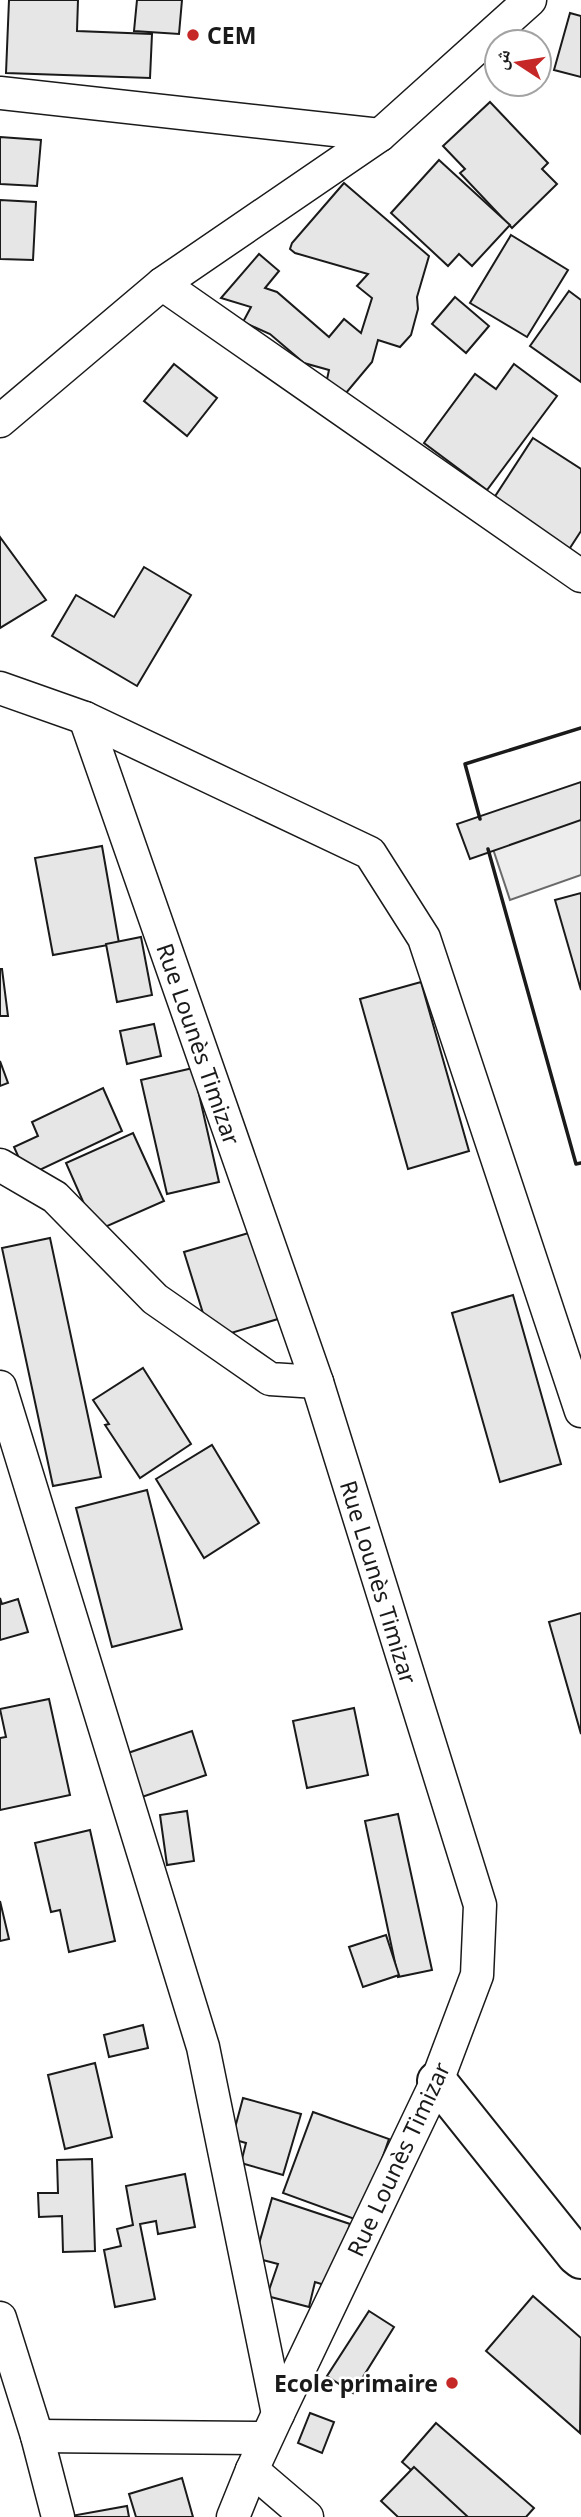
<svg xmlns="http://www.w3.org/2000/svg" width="581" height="2517" viewBox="0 0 581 2517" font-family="'Noto Sans','Noto Naskh Arabic',sans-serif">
<rect width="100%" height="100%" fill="#fff"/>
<polygon fill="#ededed" stroke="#6a6a6a" stroke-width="2" points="581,789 581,875 510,900 484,822"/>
<g fill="#e6e6e6" stroke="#1a1a1a" stroke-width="2">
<polygon points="9,0 78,0 77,31 152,34 150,78 6,73"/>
<polygon points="137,0 182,0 179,34 134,31"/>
<polygon points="570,13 581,16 581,77 554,70"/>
<polygon points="490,102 548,163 542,169 557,184 512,228 460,173 465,169 443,146"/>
<polygon points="0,137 41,140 37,186 0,184"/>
<polygon points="439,160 510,225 472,266 459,254 448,266 391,213"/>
<polygon points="344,183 429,256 417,297 418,309 411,335 400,347 378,340 372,362 346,393 326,384 329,370 304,363 270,334 243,322 251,307 221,298 259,254 279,271 265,288 277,292 329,337 344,319 361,333 372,298 357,286 368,274 295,253 290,249 292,243"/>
<polygon points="0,200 36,202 33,260 0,259"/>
<polygon points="511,235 568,270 527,337 470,303"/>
<polygon points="569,291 581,300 581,382 530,346"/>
<polygon points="455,297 489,326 466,353 432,324"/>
<polygon points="174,364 217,398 187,436 144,401"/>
<polygon points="514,364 557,396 487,490 424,443 475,374 496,389"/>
<polygon points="533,438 581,469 581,531 568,551 492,501"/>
<polygon points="0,537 46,600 0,628"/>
<polygon points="144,567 191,595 137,686 52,636 76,595 114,617"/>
<polygon points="581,782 581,820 470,859 457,824"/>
<polygon points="102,846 119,943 53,955 35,858"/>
<polygon points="581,893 581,990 555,900"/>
<polygon points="141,937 152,995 117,1002 106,944"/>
<polygon points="0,969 2,969 8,1016 0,1016"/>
<polygon points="421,982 469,1151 408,1169 360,999"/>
<polygon points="154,1024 161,1056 127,1064 120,1031"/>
<polygon points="0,1061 8,1083 0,1086"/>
<polygon points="193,1068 219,1182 167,1194 141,1080"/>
<polygon points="103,1088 122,1131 27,1176 14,1147 38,1136 32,1122"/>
<polygon points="133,1133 164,1201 96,1231 66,1163"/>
<polygon points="252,1232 278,1319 211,1339 184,1252"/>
<polygon points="50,1238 101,1477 53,1486 2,1248"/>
<polygon points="513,1295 561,1464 500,1482 452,1313"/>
<polygon points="143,1368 191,1444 140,1478 105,1425 109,1424 93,1400"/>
<polygon points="212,1445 259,1523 204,1558 156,1479"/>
<polygon points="147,1490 182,1629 112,1647 76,1508"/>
<polygon points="0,1598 2,1604 18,1599 28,1632 0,1640"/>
<polygon points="581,1613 581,1734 549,1622"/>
<polygon points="49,1699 70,1795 0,1810 0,1738 6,1737 0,1709"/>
<polygon points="354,1708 368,1775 307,1788 293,1721"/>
<polygon points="192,1731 206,1775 142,1797 128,1753"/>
<polygon points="187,1811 194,1861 167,1865 160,1815"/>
<polygon points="398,1814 432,1970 398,1977 365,1821"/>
<polygon points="90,1830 115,1941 69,1952 60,1910 51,1912 35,1843"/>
<polygon points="0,1901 9,1939 0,1941"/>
<polygon points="386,1935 399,1975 363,1987 349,1947"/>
<polygon points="143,2025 148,2048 109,2057 104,2035"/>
<polygon points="95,2063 112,2137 65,2149 48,2075"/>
<polygon points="243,2098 301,2114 283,2175 241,2163 246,2143 232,2139"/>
<polygon points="313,2112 389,2139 360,2221 283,2193"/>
<polygon points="92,2159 95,2251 63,2252 62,2216 39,2217 38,2193 58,2193 57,2160"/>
<polygon points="185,2174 195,2227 158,2234 156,2221 140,2224 155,2299 115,2307 104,2250 121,2246 117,2229 133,2225 126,2186"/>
<polygon points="272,2198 350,2224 331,2287 315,2282 309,2307 267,2296 278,2264 255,2258"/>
<polygon points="533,2296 581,2338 580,2433 486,2351"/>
<polygon points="369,2311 394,2327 353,2393 327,2376"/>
<polygon points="310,2413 334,2422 322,2453 298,2443"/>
<polygon points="436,2423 534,2508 526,2517 464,2517 402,2462"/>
<polygon points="414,2467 468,2517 398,2517 381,2501"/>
<polygon points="182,2478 193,2517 136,2517 129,2494"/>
<polygon points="127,2506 129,2517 71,2517 71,2516"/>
</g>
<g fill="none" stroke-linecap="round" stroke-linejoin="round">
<g stroke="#1a1a1a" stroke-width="35">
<g id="street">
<polyline points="0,93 380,135"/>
<polyline points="162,284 581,576"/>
<polyline points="0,421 162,284 380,135 530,0"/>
<polyline points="0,688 85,718 370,853 424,938 581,1411"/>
<polyline points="85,718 317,1382 480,1905 477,1975 437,2081 278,2414 252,2470 233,2517"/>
<polyline points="0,1165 55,1197 155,1299 270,1379 317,1382"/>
<polyline points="0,1387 203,2047 278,2414"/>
<polyline points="0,2318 37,2436 58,2517"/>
<polyline points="37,2436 266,2438"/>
<polyline points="252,2470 307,2517"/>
</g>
</g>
<g stroke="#1a1a1a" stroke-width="42">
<polyline id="secondary" points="437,2081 576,2255 581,2259"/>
</g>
<use href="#street" stroke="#fff" stroke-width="32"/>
<use href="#secondary" stroke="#fff" stroke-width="38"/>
<g stroke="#1a1a1a" stroke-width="3.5">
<polyline points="480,819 465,764 581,728"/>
<polyline points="488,849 576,1164 581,1163"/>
</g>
</g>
<g fill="#c62828" stroke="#fff" stroke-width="2.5">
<circle cx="193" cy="35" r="7"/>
<circle cx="452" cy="2383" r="7"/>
</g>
<g text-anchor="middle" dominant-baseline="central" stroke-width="5" stroke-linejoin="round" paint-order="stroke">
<g font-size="23" font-weight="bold" fill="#1a1a1a" stroke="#fff" text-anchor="start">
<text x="207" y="35">CEM</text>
<text x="438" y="2383" text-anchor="end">Ecole primaire</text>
</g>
<g font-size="23" fill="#1a1a1a" stroke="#fff">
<text transform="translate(199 1044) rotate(71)">Rue Lounès Timizar</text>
<text transform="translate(379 1582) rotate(73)">Rue Lounès Timizar</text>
<text transform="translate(398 2159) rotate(-65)">Rue Lounès Timizar</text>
</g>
</g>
<g transform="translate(518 63) rotate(282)"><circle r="33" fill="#ffffff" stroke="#a3a3a3" stroke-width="2"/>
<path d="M0-5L12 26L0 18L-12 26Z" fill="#c62828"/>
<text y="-10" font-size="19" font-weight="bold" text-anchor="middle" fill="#1a1a1a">ش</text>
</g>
</svg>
